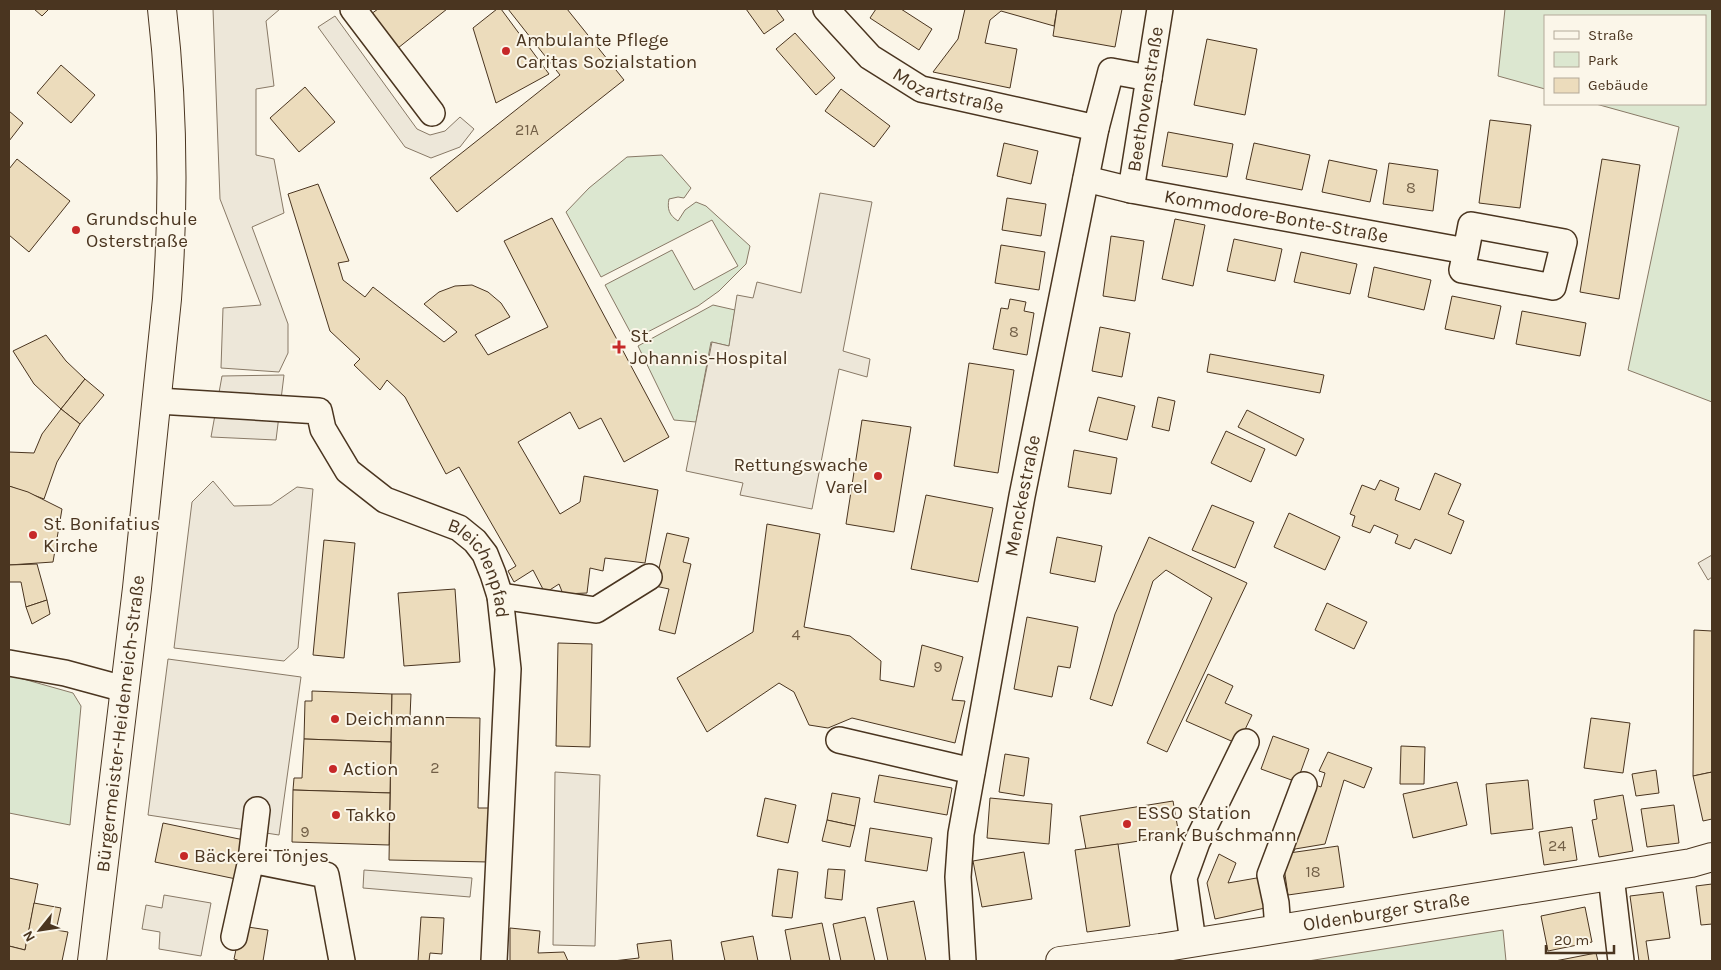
<svg xmlns="http://www.w3.org/2000/svg" width="1721" height="970" viewBox="0 0 1721 970" font-family="Karla,sans-serif">
<rect width="100%" height="100%" fill="#fbf6e9"/>
<g fill="#dce7d0" stroke="#887966">
<polygon points="1505,9 1712,9 1712,402 1628,370 1679,127 1596,104 1705,104 1705,16 1545,16 1545,89 1498,76"/>
<path d="M662 155 691 188 684 198 678 197 669 199C667 209 669 215 678 221L685 210 696 202 706 206 750 246 746 264 719 291 698 306 634 339 605 285 672 250 694 290 738 266 712 220 601 277 566 212 589 188 627 157Z"/>
<polygon points="713,305 735,310 729,346 711,342 696,422 674,420 638,346"/>
<polygon points="9,675 73,693 81,706 70,825 9,813"/>
<polygon points="1503,930 1506,961 1308,961"/>
</g>
<g fill="#ede7d9" stroke="#887966">
<polygon points="213,9 280,9 266,21 274,86 256,89 256,155 274,159 284,213 252,227 288,324 288,353 279,372 221,368 223,308 261,305 220,199"/>
<polygon points="335,16 417,129 430,135 445,131 460,117 474,129 460,147 431,158 405,147 318,27"/>
<polygon points="820,193 872,202 843,351 870,359 867,377 839,369 812,509 740,495 743,483 686,471 712,342 729,346 737,295 753,298 757,282 801,293"/>
<polygon points="284,375 276,440 211,437 222,376"/>
<polygon points="213,481 234,506 271,505 297,487 313,489 298,648 284,661 174,648 192,502"/>
<polygon points="1712,555 1712,577 1708,580 1698,563"/>
<polygon points="168,659 301,677 279,835 148,815"/>
<polygon points="555,772 600,775 595,946 553,945"/>
<polygon points="364,870 472,878 470,897 363,888"/>
<polygon points="164,895 211,903 201,956 159,949 160,932 142,929 146,905 162,908"/>
</g>
<g fill="#ecdcbc" stroke="#4a3520">
<polygon points="34,9 49,9 42,16"/>
<polygon points="378,9 447,9 398,48 371,14"/>
<polygon points="497,9 501,9 549,74 496,103 473,28"/>
<polygon points="508,9 567,9 624,80 457,212 430,178 560,75"/>
<polygon points="746,9 776,9 784,20 764,34"/>
<polygon points="876,9 901,9 932,29 919,50 870,18"/>
<polygon points="965,9 1057,9 1054,26 1001,11 990,20 985,43 1017,49 1010,88 933,72 958,39"/>
<polygon points="1057,9 1122,9 1115,47 1053,36"/>
<polygon points="795,33 835,78 816,95 776,49"/>
<polygon points="1207,39 1257,49 1245,115 1194,105"/>
<polygon points="61,65 95,95 71,123 37,93"/>
<polygon points="305,87 335,122 299,152 270,118"/>
<polygon points="841,89 890,126 874,147 825,111"/>
<polygon points="9,111 23,123 9,141"/>
<polygon points="1490,120 1531,125 1520,208 1479,203"/>
<polygon points="1168,132 1233,144 1227,177 1162,166"/>
<polygon points="1004,143 1038,151 1031,184 997,176"/>
<polygon points="1254,143 1310,155 1302,190 1246,179"/>
<polygon points="17,159 70,201 29,252 9,235 9,169"/>
<polygon points="1602,159 1640,165 1619,299 1580,292"/>
<polygon points="1329,160 1377,170 1370,202 1322,192"/>
<polygon points="1389,163 1438,170 1433,211 1383,204"/>
<polygon points="318,184 349,261 338,263 343,280 365,297 373,287 444,342 457,332 424,304 439,292 455,286 472,285 488,292 501,303 510,317 475,335 488,355 548,327 504,241 552,218 669,437 624,462 601,418 579,429 570,412 518,442 560,514 580,502 584,476 658,490 645,563 605,558 603,571 590,568 587,593 563,594 559,584 545,593 533,570 514,582 508,571 516,566 459,467 446,474 405,397 387,380 380,390 354,365 360,359 330,331 288,194"/>
<polygon points="1007,198 1046,204 1041,236 1002,230"/>
<polygon points="1175,219 1205,225 1193,286 1162,279"/>
<polygon points="1111,236 1144,241 1135,301 1103,296"/>
<polygon points="1234,239 1282,249 1275,281 1227,271"/>
<polygon points="1001,245 1045,252 1039,290 995,283"/>
<polygon points="1301,252 1357,264 1350,294 1294,282"/>
<polygon points="1374,267 1431,280 1424,310 1368,297"/>
<polygon points="1452,296 1501,306 1494,339 1445,329"/>
<polygon points="1010,299 1026,302 1024,311 1034,313 1027,355 993,349 1001,308 1008,309"/>
<polygon points="1522,311 1586,323 1580,356 1516,344"/>
<polygon points="1100,327 1130,333 1122,377 1092,371"/>
<polygon points="46,335 66,361 85,379 61,409 34,384 13,351"/>
<polygon points="1210,354 1324,375 1320,393 1207,372"/>
<polygon points="969,363 1014,370 998,473 954,466"/>
<polygon points="85,379 104,395 80,424 61,409"/>
<polygon points="1098,397 1135,406 1127,440 1089,431"/>
<polygon points="1158,397 1175,401 1169,431 1152,427"/>
<polygon points="61,409 80,424 57,462 44,499 9,486 9,452 34,453 42,434"/>
<polygon points="1247,410 1304,439 1296,456 1238,427"/>
<polygon points="862,420 911,427 894,532 846,524"/>
<polygon points="1226,431 1265,449 1251,482 1211,463"/>
<polygon points="1074,450 1117,458 1111,494 1068,487"/>
<polygon points="1435,473 1461,484 1448,514 1464,521 1451,554 1415,539 1410,549 1395,543 1398,535 1374,525 1370,533 1352,526 1355,516 1350,514 1362,485 1375,490 1380,480 1399,488 1395,500 1420,510"/>
<polygon points="9,486 28,492 62,509 53,562 9,565"/>
<polygon points="926,495 993,508 978,582 911,569"/>
<polygon points="1212,505 1254,522 1235,568 1192,550"/>
<polygon points="1289,513 1340,537 1325,570 1274,547"/>
<polygon points="767,524 820,534 804,627 850,636 881,661 880,680 914,687 922,645 963,657 952,700 965,701 955,743 852,718 828,728 809,725 794,692 779,683 707,732 677,678 753,632"/>
<polygon points="667,533 689,538 683,562 691,564 675,634 659,630 669,589 655,586"/>
<polygon points="1057,537 1102,546 1095,582 1050,573"/>
<polygon points="1149,537 1247,583 1167,752 1147,743 1212,598 1166,570 1153,581 1112,706 1090,699 1115,614"/>
<polygon points="324,540 355,543 344,658 313,655"/>
<polygon points="37,564 47,600 26,607 21,582 9,582 9,565"/>
<polygon points="455,589 460,662 404,666 398,593"/>
<polygon points="47,600 50,614 32,624 26,607"/>
<polygon points="1327,603 1367,622 1354,649 1315,630"/>
<polygon points="1027,617 1078,627 1070,668 1058,666 1052,697 1014,689"/>
<polygon points="1694,630 1712,631 1712,772 1693,776"/>
<polygon points="558,643 592,644 590,747 556,746"/>
<polygon points="1208,674 1233,686 1225,703 1252,715 1238,744 1186,721"/>
<polygon points="312,691 392,694 391,742 304,739 305,701 312,701"/>
<polygon points="392,694 411,694 410,717 480,718 478,808 490,808 489,862 389,860"/>
<polygon points="1591,718 1630,723 1623,773 1584,768"/>
<polygon points="1273,736 1309,749 1297,782 1261,769"/>
<polygon points="304,739 391,742 390,793 293,790 294,778 302,778"/>
<polygon points="1401,746 1425,747 1424,784 1400,784"/>
<polygon points="1328,752 1372,768 1364,788 1344,780 1325,844 1295,849 1293,853 1286,854 1310,783 1321,787 1325,773 1319,771"/>
<polygon points="1005,754 1029,758 1024,796 999,792"/>
<polygon points="1656,770 1659,793 1636,796 1632,774"/>
<polygon points="1712,772 1712,819 1703,821 1693,776"/>
<polygon points="879,775 952,788 947,815 874,802"/>
<polygon points="1528,780 1533,829 1491,834 1486,784"/>
<polygon points="1457,782 1467,825 1413,838 1403,794"/>
<polygon points="293,790 390,793 389,845 292,842"/>
<polygon points="832,793 860,798 855,826 827,820"/>
<polygon points="1623,795 1633,851 1599,857 1592,820 1597,819 1594,800"/>
<polygon points="765,798 796,805 788,843 757,836"/>
<polygon points="990,798 1052,804 1049,844 987,838"/>
<polygon points="1173,801 1179,835 1086,849 1080,816"/>
<polygon points="1674,805 1679,843 1647,847 1641,809"/>
<polygon points="827,820 855,826 850,847 822,841"/>
<polygon points="163,823 244,840 236,879 155,862"/>
<polygon points="1572,827 1577,860 1544,865 1539,832"/>
<polygon points="870,828 932,838 927,871 865,861"/>
<polygon points="1118,844 1130,926 1087,932 1075,850"/>
<polygon points="1338,846 1344,887 1288,895 1282,854"/>
<polygon points="1024,852 1032,899 982,907 973,861"/>
<polygon points="1219,854 1236,863 1228,883 1268,876 1274,906 1215,919 1207,883"/>
<polygon points="778,869 798,872 792,918 772,916"/>
<polygon points="828,869 845,870 842,900 825,898"/>
<polygon points="9,878 38,884 25,950 9,946"/>
<polygon points="1712,884 1712,924 1701,925 1696,886"/>
<polygon points="1663,892 1670,938 1646,941 1649,961 1639,961 1630,896"/>
<polygon points="914,901 926,961 888,961 877,908"/>
<polygon points="34,903 61,908 56,930 68,932 62,961 9,961 9,946 25,950"/>
<polygon points="1585,907 1592,942 1548,951 1541,916"/>
<polygon points="421,917 444,918 442,954 430,953 429,961 418,961"/>
<polygon points="865,917 875,961 841,961 833,924"/>
<polygon points="822,923 830,961 791,961 785,930"/>
<polygon points="241,926 268,930 263,961 240,961 234,959"/>
<polygon points="510,928 540,931 538,953 564,952 568,961 510,961"/>
<polygon points="753,936 758,961 725,961 721,942"/>
<polygon points="671,940 673,961 613,961 639,958 637,944"/>
<polygon points="1596,953 1598,961 1555,961"/>
</g>
<g fill="none" stroke-linecap="round" stroke-linejoin="round">
<g stroke="#4a3520" stroke-width="28">
<g id="minor">
<polyline points="353,9 432,113"/>
<path id="s1" d="M826 9 870 57 921 89 1096 128"/>
<path id="s2" d="M1086 179 1131 190 1466 251 1462 270 1553 287 1564 242 1471 225 1466 251"/>
<path id="s3" d="M1131 190 1160 9"/>
<path id="s4" d="M158 401 319 411 323 429 348 471 385 500 459 528 475 541 485 554 493 574 500 596 508 669 494 961"/>
<polyline points="500,596 596,610 649,577"/>
<polyline points="9,663 65,673 124,689"/>
<polyline points="839,740 972,771"/>
<polyline points="251,860 257,810"/>
<polyline points="1611,876 1621,961"/>
<polyline points="1278,929 1276,903 1270,875 1304,785"/>
<polyline points="234,937 251,860 326,875 342,961"/>
<polyline points="1193,942 1184,878 1197,842 1246,742"/>
<path id="s5" d="M963 961 958 877 961 834 1022 496 1096 128 1111 71 1149 78"/>
</g>
</g>
<g stroke="#4a3520" stroke-width="30">
<g id="major">
<path id="s6" d="M92 961 137 588 167 299C174 203 173 104 162 9"/>
<path id="s7" d="M1060 961 1160 948 1691 863 1712 857"/>
</g>
</g>
<use href="#minor" stroke="#fbf6e9" stroke-width="25"/>
<use href="#major" stroke="#fbf6e9" stroke-width="28"/>
</g>
<g fill="#c62828" stroke="#fbf6e9" stroke-width="2">
<circle cx="506" cy="51" r="5"/>
<circle cx="76" cy="230" r="5"/>
<path d="M616.5 339.5h5v5h5v5h-5v5h-5v-5h-5v-5h5z"/>
<circle cx="878" cy="476" r="5"/>
<circle cx="33" cy="535" r="5"/>
<circle cx="335" cy="719" r="5"/>
<circle cx="333" cy="769" r="5"/>
<circle cx="336" cy="815" r="5"/>
<circle cx="1127" cy="824" r="5"/>
<circle cx="184" cy="856" r="5"/>
</g>
<g text-anchor="middle" dominant-baseline="central" stroke-width="4" stroke-linejoin="round" paint-order="stroke">
<g font-size="16" fill="#725f47">
<text x="527" y="129">21A</text>
<text x="1411" y="187">8</text>
<text x="1014" y="331">8</text>
<text x="796" y="634">4</text>
<text x="938" y="666">9</text>
<text x="435" y="767">2</text>
<text x="305" y="831">9</text>
<text x="1557" y="845">24</text>
<text x="1313" y="871">18</text>
</g>
<g font-size="19" fill="#4a3520" stroke="#fbf6e9" text-anchor="start">
<text x="516" y="40">Ambulante Pflege<tspan x="516" dy="22">Caritas Sozialstation</tspan></text>
<text x="86" y="219">Grundschule<tspan x="86" dy="22">Osterstraße</tspan></text>
<text x="630" y="336">St.<tspan x="630" dy="22">Johannis-Hospital</tspan></text>
<text x="868" y="465" text-anchor="end">Rettungswache<tspan x="868" dy="22">Varel</tspan></text>
<text x="43" y="524">St. Bonifatius<tspan x="43" dy="22">Kirche</tspan></text>
<text x="345" y="719">Deichmann</text>
<text x="343" y="769">Action</text>
<text x="1137" y="813">ESSO Station<tspan x="1137" dy="22">Frank Buschmann</tspan></text>
<text x="346" y="815">Takko</text>
<text x="194" y="856">Bäckerei Tönjes</text>
</g>
<g font-size="19" fill="#4a3520" stroke="#fbf6e9">
<text stroke="none"><textPath href="#s1" startOffset="152">Mozartstraße</textPath></text>
<text stroke="none"><textPath href="#s3" startOffset="92">Beethovenstraße</textPath></text>
<text stroke="none"><textPath href="#s2" startOffset="194">Kommodore-Bonte-Straße</textPath></text>
<text stroke="none"><textPath href="#s5" startOffset="471">Menckestraße</textPath></text>
<text stroke="none"><textPath href="#s4" startOffset="401">Bleichenpfad</textPath></text>
<text stroke="none"><textPath href="#s6" startOffset="239">Bürgermeister-Heidenreich-Straße</textPath></text>
<text stroke="none"><textPath href="#s7" startOffset="330">Oldenburger Straße</textPath></text>
</g>
</g>
<rect width="1721" height="970" fill="none" stroke="#4a3520" stroke-width="20"/>
<rect x="1544" y="15" width="162" height="90" fill="#fbf6e9" stroke="#b4a999"/>
<rect x="1554" y="31" width="25" height="8" fill="#fbf6e9" stroke="#b4a999"/>
<text x="1588" y="40" font-size="15" fill="#4a3520">Straße</text>
<rect x="1554" y="52" width="25" height="15" fill="#dce7d0" stroke="#b4a999"/>
<text x="1588" y="65" font-size="15" fill="#4a3520">Park</text>
<rect x="1554" y="78" width="25" height="15" fill="#ecdcbc" stroke="#b4a999"/>
<text x="1588" y="90" font-size="15" fill="#4a3520">Gebäude</text>
<g transform="translate(40 930) rotate(240)" stroke="#fbf6e9" stroke-width="4" paint-order="stroke">
<path d="M0-4L9 19L0 12L-9 19Z" fill="#4a3520"/>
<text y="-8" font-size="14" font-weight="bold" text-anchor="middle" fill="#4a3520">N</text>
</g>
<path d="M1546 945v8h68v-8" fill="none" stroke="#4a3520" stroke-width="2.5"/>
<text x="1554" y="945" font-size="15" fill="#4a3520" stroke="#fbf6e9" stroke-width="4" paint-order="stroke">20 m</text>
</svg>
